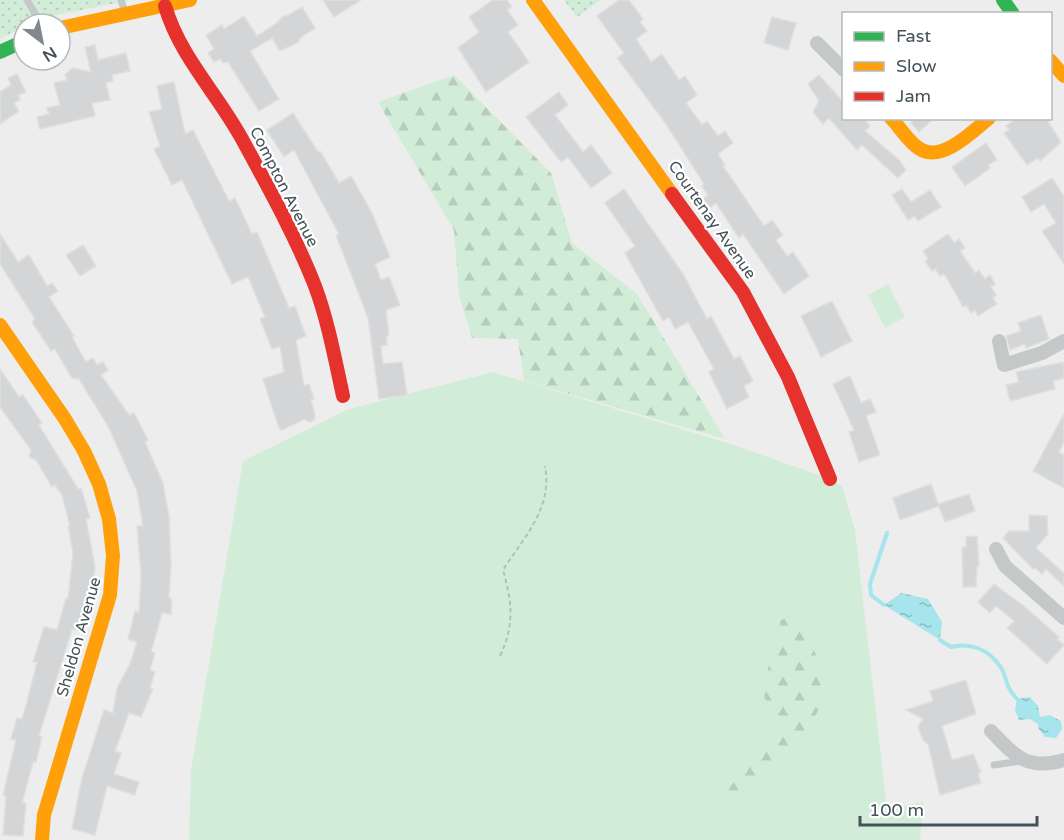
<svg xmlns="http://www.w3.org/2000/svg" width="1064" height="840" viewBox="0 0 1064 840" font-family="'Varela Round',sans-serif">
<defs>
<pattern id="forest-firs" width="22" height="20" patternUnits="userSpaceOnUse" patternTransform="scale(1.5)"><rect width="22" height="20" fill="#d1edd8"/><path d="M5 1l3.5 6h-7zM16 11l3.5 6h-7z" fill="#b5cdbc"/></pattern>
<pattern id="park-dots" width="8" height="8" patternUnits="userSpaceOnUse" patternTransform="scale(1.5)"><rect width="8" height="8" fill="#d1edd8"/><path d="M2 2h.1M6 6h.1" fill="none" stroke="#b5cdbc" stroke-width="1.8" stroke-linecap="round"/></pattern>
<pattern id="water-ripples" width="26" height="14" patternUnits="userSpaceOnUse" patternTransform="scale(1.5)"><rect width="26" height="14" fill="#a6e5eb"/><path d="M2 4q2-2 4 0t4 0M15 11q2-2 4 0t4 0" fill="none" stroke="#89bcc1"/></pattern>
</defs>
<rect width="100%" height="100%" fill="#eeeded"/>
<g fill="#d1edd8">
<polygon points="888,284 905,317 885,328 868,295"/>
<polygon points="493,372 734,445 830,479 842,486 855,530 887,809 923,802 920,840 189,840 191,771 243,461 349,409"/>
</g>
<g fill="url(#forest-firs)">
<polygon points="454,75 551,173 572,243 637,294 725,439 524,381 518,339 472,338 459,295 454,230 378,102"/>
<polygon points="794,614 831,682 813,721 745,803 723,795 778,729 762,691 781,620"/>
</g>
<g fill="url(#park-dots)">
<polygon points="0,0 131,0 37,19 0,39"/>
<polygon points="564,0 601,0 577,17"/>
</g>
<g fill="url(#water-ripples)">
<polygon points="901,593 928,599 942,622 940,640 884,605"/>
<polygon points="1030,697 1038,706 1040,717 1050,715 1061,721 1062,729 1056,738 1045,737 1038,728 1038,724 1030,719 1019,720 1015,710 1017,699"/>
</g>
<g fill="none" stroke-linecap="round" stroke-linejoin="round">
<g stroke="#a6e5eb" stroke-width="4">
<polyline points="884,605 871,595 870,584 887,533"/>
<path d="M940 640 951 647C970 642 988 649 1000 666 1008 677 1003 684 1017 699"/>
</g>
</g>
<g fill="#d4d5d6" stroke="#dfdfe0" stroke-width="1.5">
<polygon points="323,0 361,0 334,17"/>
<polygon points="493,0 507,0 512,7 507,10 518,25 508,32 529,62 486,92 458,48 479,32 469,17"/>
<polygon points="619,0 629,0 643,19 640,22 647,31 636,39 651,62 662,54 679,80 685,76 697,95 686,103 702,125 707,121 718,136 725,131 733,143 718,154 725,165 723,166 764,226 772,220 783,235 776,240 787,256 793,252 809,276 784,294 743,234 739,238 716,203 710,208 703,199 708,195 702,186 704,184 666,124 617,58 624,53 597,16"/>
<polygon points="302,7 315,28 300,38 299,42 280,51 272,38 250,51 279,99 259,111 228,62 223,63 220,59 214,62 208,53 214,49 206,35 222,25 224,29 244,16 257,36 277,23 283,16 287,16"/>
<polygon points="772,17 796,23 788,50 764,43"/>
<polygon points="95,45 98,60 126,53 130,71 112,75 113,81 106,83 110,100 92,103 95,116 40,129 37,117 49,114 47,108 60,105 54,83 67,80 65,74 73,68 91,72 85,47"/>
<polygon points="17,74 26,92 18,95 20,100 14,103 19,111 0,124 0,92 11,85 8,78"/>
<polygon points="819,75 843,102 843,118 863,118 870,126 865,131 899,160 906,170 898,178 862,145 857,150 829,118 823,124 813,112 819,101 808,84"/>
<polygon points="174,82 185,134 193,130 229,201 235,198 252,234 257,232 289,308 295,306 306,336 296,340 304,386 309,384 314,399 311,400 315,415 314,420 309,422 305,419 282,430 279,428 263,379 284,372 280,346 272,349 260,319 265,317 248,277 232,284 182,180 172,185 154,149 160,146 149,112 162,109 157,86"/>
<polygon points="559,92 568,105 555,115 583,152 591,145 612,173 591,188 568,157 561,162 526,117"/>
<polygon points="293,113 318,152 320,151 339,183 351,176 372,213 390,257 375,264 381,280 389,277 400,305 386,310 389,336 386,336 387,345 381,346 383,364 402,362 407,395 379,399 368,318 336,235 339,234 294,150 284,157 267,130"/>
<polygon points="916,118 934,118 919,132 911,123"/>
<polygon points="1017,118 1046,118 1061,142 1040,161 1038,158 1027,165 1004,133 1009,130 1006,126"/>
<polygon points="986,143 997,160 988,165 990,168 965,186 952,167"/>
<polygon points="1052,178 1064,196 1064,264 1042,231 1056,223 1044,204 1031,212 1022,197"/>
<polygon points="624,189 683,274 707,319 711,316 734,359 740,356 753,381 744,386 749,397 727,409 709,372 714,369 688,322 675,329 669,317 663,321 625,253 635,246 605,203"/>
<polygon points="902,189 911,202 930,190 941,207 918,221 915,216 908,220 892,195"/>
<polygon points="0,234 18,262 29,255 47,286 52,283 58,291 49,297 74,336 72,337 86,362 93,358 97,365 103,362 108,370 101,375 129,415 134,413 148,440 145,442 163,483 169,516 171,566 169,597 172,600 171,614 162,613 151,652 155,653 150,670 155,672 150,688 153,689 141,717 129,713 115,751 121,753 114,774 139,782 135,795 107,786 95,835 72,829 82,778 104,710 113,713 117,688 130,664 137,642 128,639 135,611 139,612 141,576 137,526 143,526 137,491 108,426 79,379 72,378 55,349 51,351 32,322 35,319 0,264"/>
<polygon points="948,234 954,243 959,239 965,248 960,251 975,273 979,270 985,279 990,275 995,284 991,287 996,295 993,298 997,304 978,316 975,310 971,313 966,305 963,307 948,280 944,274 940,276 935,269 932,271 925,261 928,259 923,251"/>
<polygon points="83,245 96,266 80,276 66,255"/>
<polygon points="832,301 852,341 821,357 801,316"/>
<polygon points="1041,315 1049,339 1026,348 1025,344 1010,350 1006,336 1021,331 1018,323"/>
<polygon points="1064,362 1064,378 1053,381 1055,389 1010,401 1006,385 1019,382 1016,372"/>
<polygon points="0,369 19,397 23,395 42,423 39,425 64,466 78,489 81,488 90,518 86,519 95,567 92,597 88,596 78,630 72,629 39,736 42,737 36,762 33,762 22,803 26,803 23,836 3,835 6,796 3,795 16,740 11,739 17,718 22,719 27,702 37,662 33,662 44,627 57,630 66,598 68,599 73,552 68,526 70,526 62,495 55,485 52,487 36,460 29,457 31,450 0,407"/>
<polygon points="850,376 861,403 870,399 876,412 866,416 880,455 859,462 849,432 854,430 833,384"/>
<polygon points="1064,414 1064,442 1059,452 1064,455 1064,488 1033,471"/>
<polygon points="931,484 939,506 900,520 893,498"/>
<polygon points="969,494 975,511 945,522 938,504"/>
<polygon points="1029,515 1047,516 1048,534 1036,548 1064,573 1064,586 1046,569 1042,574 1035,568 1033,569 1003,538 1009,531 1029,531"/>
<polygon points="977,536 979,566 977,566 976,587 963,587 962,547 966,547 966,537"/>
<polygon points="994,584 1024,606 1059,637 1057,639 1064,645 1047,664 1007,628 1014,621 996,606 990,613 978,602"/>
<polygon points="966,680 976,714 942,726 952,760 973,754 981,772 978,773 981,783 940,795 928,744 923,740 918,727 923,719 906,710 933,701 930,691"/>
</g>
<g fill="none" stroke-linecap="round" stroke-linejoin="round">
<path stroke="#b4c0bb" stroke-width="2" stroke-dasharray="4.5 3" stroke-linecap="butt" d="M500 656C515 624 512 602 503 570 524 537 553 508 545 466"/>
<g stroke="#c4c8c9" stroke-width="7">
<polyline points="27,0 41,24"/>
<polyline points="121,0 125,13"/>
<polyline points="994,765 1021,761"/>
</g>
<g stroke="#c4c8c9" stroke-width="14">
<polyline points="817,43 844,70"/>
<polyline points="999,341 1004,365 1042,353 1064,341"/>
<polyline points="996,549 1005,566 1064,618"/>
<path d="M991 731C1015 756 1027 771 1064 760"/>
</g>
<g stroke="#30b455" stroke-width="14">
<polyline points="1003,0 1013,14"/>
<polyline points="0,52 24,41"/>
</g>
<g stroke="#ff9f0a" stroke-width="14">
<polyline points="533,0 672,194"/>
<polyline points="60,28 190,0"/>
<polyline points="1050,60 1064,76"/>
<path d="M891 118C900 127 909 143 920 149 942 163 973 131 989 118"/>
<polyline points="0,325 65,419 84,451 99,484 109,519 113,556 110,595 44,815 42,840"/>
</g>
<g stroke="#e5322d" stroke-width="14">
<path d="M165 6C180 57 217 93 242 139 268 187 295 235 315 286 328 321 335 359 343 396"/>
<polyline points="672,194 743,292 788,377 830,479"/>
</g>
</g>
<g text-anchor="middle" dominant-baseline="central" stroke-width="4.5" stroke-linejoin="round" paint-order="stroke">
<g font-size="16" fill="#455259" stroke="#fff">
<text transform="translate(284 187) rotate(63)">Compton Avenue</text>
<text transform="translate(712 220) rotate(55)">Courtenay Avenue</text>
<text transform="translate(79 637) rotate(-74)">Sheldon Avenue</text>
</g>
</g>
<rect x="842" y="12" width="210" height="108" fill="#ffffff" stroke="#b5babd" stroke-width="1.5"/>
<rect x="854" y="32" width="30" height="9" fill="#30b455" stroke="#b5babd" stroke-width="1.5"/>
<text x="896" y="42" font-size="18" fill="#455259">Fast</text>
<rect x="854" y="62" width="30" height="9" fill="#ff9f0a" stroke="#b5babd" stroke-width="1.5"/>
<text x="896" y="72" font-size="18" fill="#455259">Slow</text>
<rect x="854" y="92" width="30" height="9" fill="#e5322d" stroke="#b5babd" stroke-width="1.5"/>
<text x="896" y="102" font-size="18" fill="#455259">Jam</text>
<g transform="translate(42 42) rotate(148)"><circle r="28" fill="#ffffff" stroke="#b5babd" stroke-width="1.5"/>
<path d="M0-4.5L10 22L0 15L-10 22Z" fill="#80888d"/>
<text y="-9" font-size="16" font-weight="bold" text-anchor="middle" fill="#455259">N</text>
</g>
<path d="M860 816v9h177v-9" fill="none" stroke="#455259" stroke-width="3"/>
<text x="869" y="816" font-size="18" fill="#455259" stroke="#ffffff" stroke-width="4.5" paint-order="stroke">100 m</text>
</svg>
